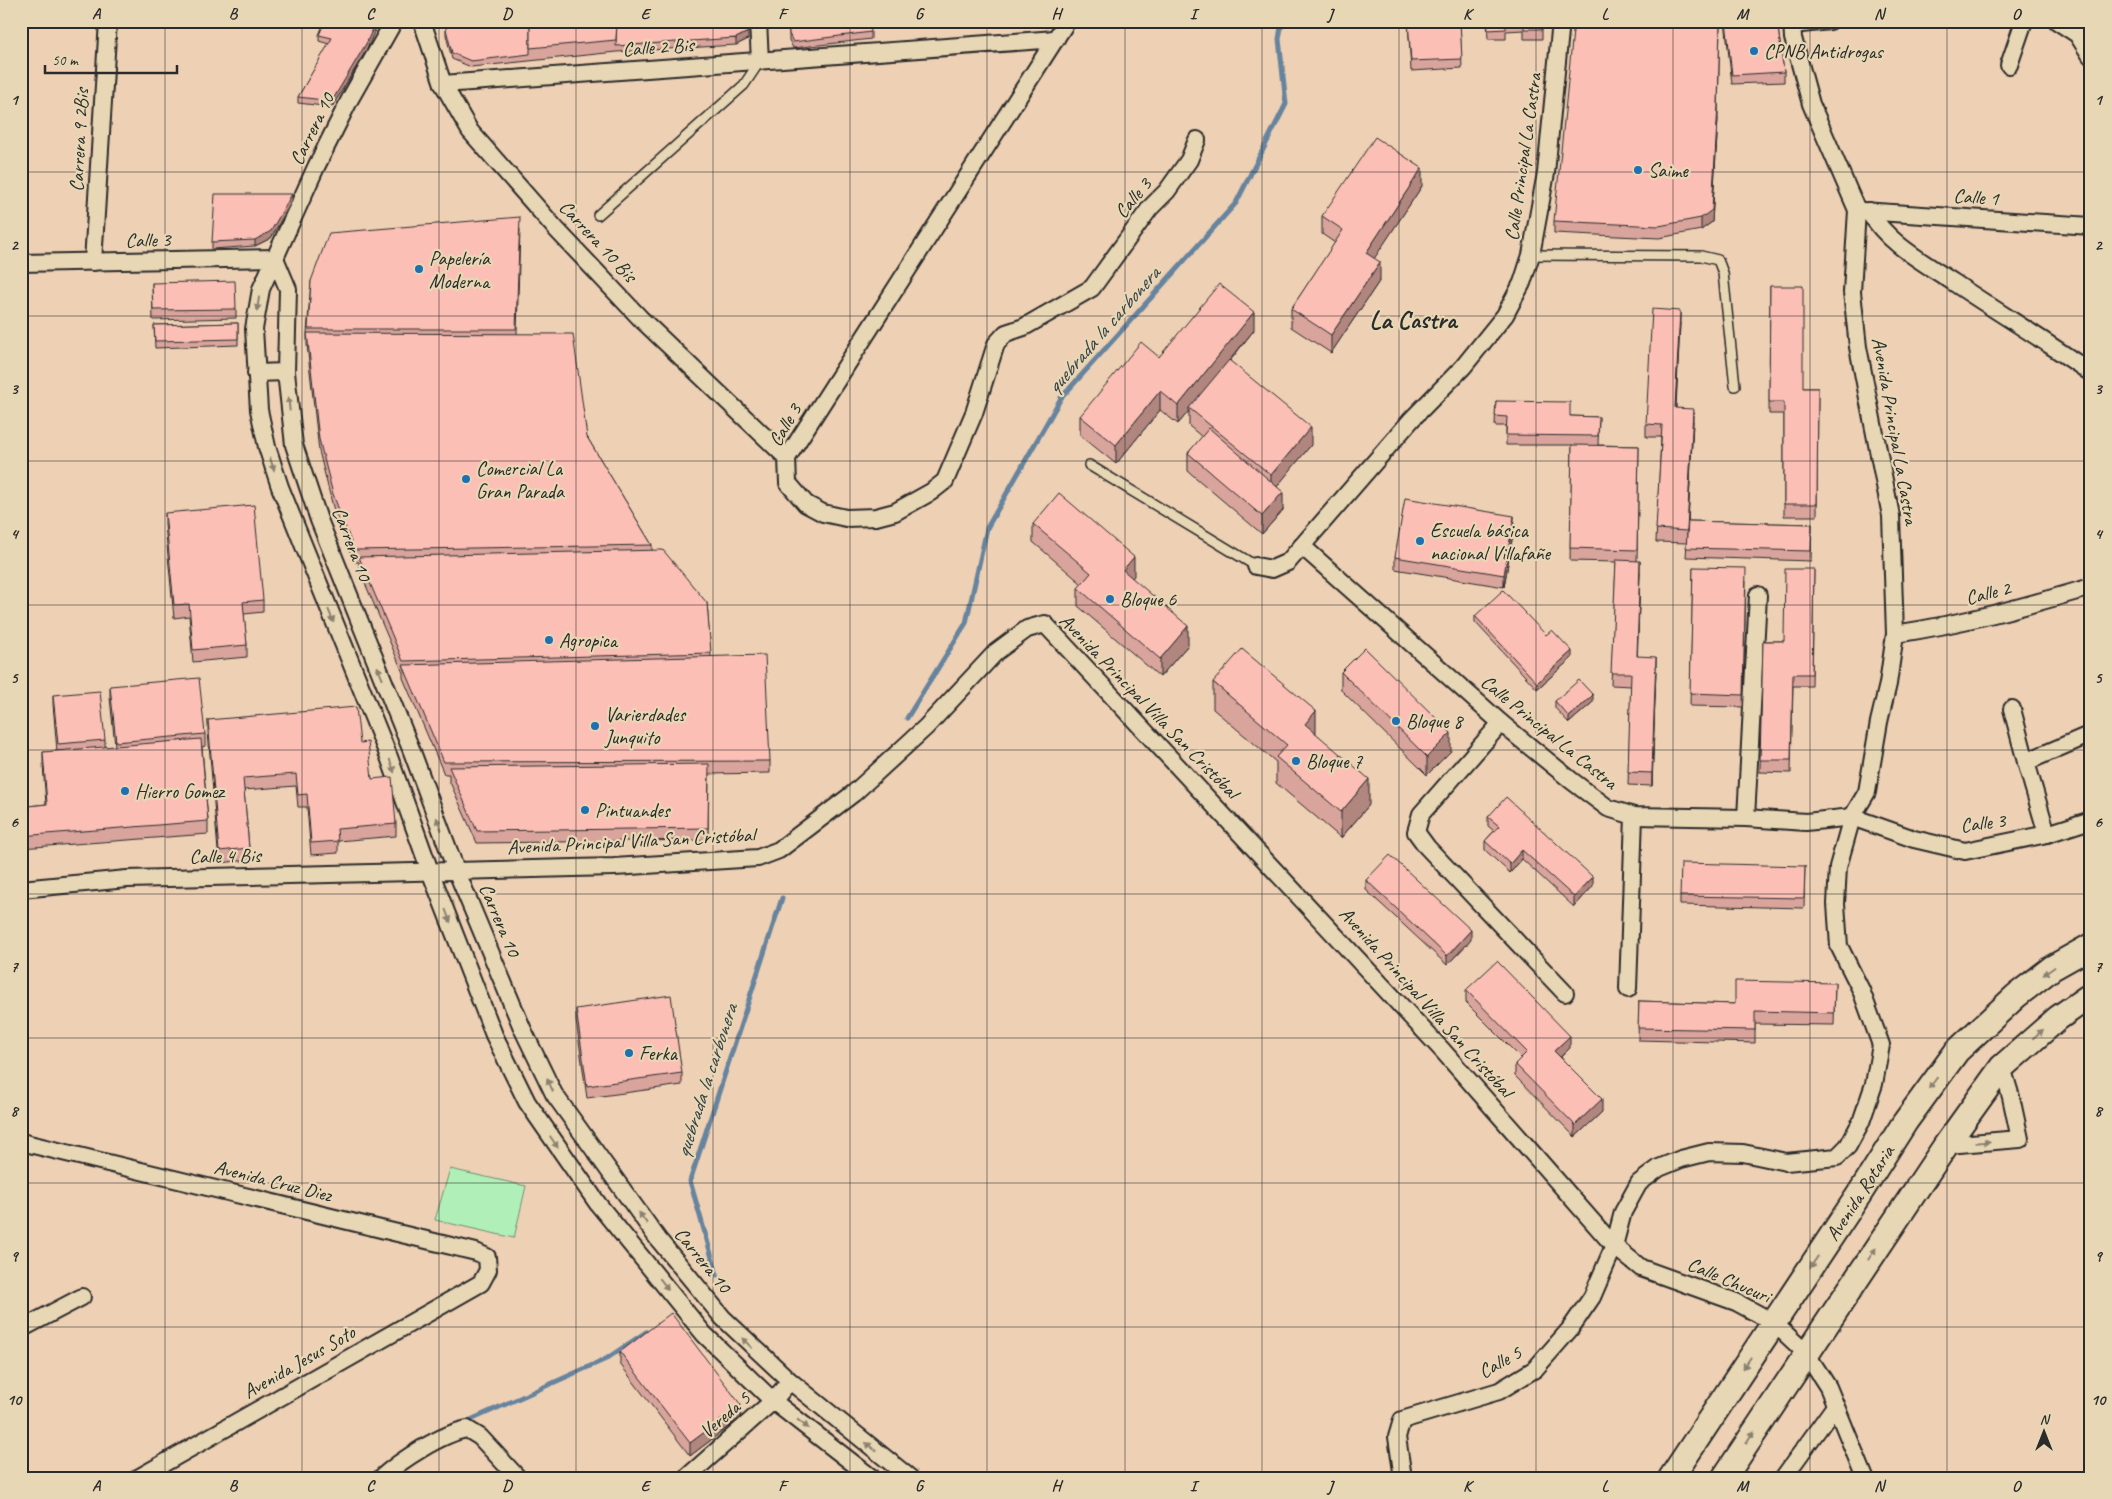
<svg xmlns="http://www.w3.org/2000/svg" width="2112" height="1499" viewBox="0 0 2112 1499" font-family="Caveat,sans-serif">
<rect width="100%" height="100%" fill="#eed0b4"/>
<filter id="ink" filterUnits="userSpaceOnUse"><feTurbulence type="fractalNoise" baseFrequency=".02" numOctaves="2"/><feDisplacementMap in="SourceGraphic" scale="10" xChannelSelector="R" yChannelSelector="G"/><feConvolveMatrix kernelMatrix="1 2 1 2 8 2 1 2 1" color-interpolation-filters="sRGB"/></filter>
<g filter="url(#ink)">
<polygon fill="#b0f0b8" stroke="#6e8e72" points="450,1169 526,1186 514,1238 435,1220"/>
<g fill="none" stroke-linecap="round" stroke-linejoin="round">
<g stroke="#66849e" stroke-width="5">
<polyline points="907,718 966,623 987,528 1061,398 1236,203 1286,104 1279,39 1282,21"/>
<polyline points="717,1275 690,1181 782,898"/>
<polyline points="464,1423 606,1359 646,1332"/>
</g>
<g stroke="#2b2b2b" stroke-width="12">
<g id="lane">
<polyline points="598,215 744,85 760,61"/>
<polyline points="1531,255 1701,256 1718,260 1723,273 1735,386"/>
<polyline points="1089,465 1256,566"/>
</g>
</g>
<g stroke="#2b2b2b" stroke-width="20">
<g id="street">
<polyline points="394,21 351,97 316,167 261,289 254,329 259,410 267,447 280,487 389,757 430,871 494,1035 527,1102 598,1204 704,1334 773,1401 872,1478"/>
<polyline points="422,21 443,84 470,131 556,229 641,319 787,458"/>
<polyline points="758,21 760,61"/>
<polyline points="1067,21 787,458 788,483 806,504 823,513 846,518 876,517 895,512 931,492 945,481 974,413 996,344 1006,333 1024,327 1092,288 1150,208 1167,191 1189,160 1197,140"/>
<polyline points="2057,21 2077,34 2091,56"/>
<polyline points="1792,25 1830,21"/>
<polyline points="2009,65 2024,21"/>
<polyline points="443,84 1056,39"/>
<polyline points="1862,211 2091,226"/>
<path d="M1869 211C1887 243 1923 262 1953 282 1999 313 2046 341 2091 373"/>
<polyline points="275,258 288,289 286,372 294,445 319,520 411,749 456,870 523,1030 554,1094 658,1239 723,1318 790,1381 910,1478"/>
<polyline points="93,262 108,21"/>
<polyline points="21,263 275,258"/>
<polyline points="256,373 286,372"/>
<polyline points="1302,546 1501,723 1572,781 1608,808 1634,816 1746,818 1806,822 1852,817 1914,839 1965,851 2047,834 2091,820"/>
<polyline points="1256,566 1272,569 1288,562 1412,419 1463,367 1505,315 1522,283 1531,255 1546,173 1561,21"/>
<path d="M1895 634C1962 624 2026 606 2091 587"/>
<polyline points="2012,709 2026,762"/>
<polyline points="1501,723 1421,814 1416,832 1427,847 1565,993"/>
<polyline points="1746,818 1758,595"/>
<polyline points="2047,834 2026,762 2091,734"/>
<polyline points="21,889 127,879 614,867 758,858 779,850 854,793 926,727 996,652 1027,629 1045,624 1443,1051 1614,1246 1641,1268 1736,1302 1773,1322 1806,1353 1828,1387 1865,1478"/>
<polyline points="1628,989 1634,816"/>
<polyline points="21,1142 476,1252 487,1257 488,1270 481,1283 138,1478"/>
<polyline points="1946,1145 2020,1139 2011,1097 2002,1067"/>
<polyline points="21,1329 82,1297"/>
<path d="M381 1478C401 1460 441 1434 467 1429L480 1437 518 1478"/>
<polyline points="686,1478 773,1401 790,1381"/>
<polyline points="1403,1478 1397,1437 1402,1420 1499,1391 1535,1369 1570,1329 1592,1297 1614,1246 1623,1212 1639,1183 1659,1168 1681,1159 1709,1152 1743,1153 1786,1162 1837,1157 1848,1146 1861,1122 1874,1084 1881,1045 1861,990 1839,946 1836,904 1838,867 1852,817 1867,792 1879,722 1888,684 1895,634 1891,516 1858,347 1852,292 1857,210 1811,104 1793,38 1792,21"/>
<polyline points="1783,1478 1835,1406"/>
</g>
</g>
<g stroke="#2b2b2b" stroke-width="28">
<g id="secondary">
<path id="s1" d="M1671 1478 1860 1193 1905 1122 1957 1051 2016 996 2052 968 2091 946"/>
<polyline points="1724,1478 1946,1145 2002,1067 2058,1018 2091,995"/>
</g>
</g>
<use href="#lane" stroke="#e8d7b4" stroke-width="9"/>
<use href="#street" stroke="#e8d7b4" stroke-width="16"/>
<use href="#secondary" stroke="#e8d7b4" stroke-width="24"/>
</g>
<g fill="#d8a49c" stroke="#2b2b2b">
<polygon points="325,21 367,49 332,107 298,103 298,97 329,44 319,41 319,35"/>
<polygon points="789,21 871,32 871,39 793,48 789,40"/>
<polygon points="1408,21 1460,21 1462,68 1411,71"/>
<polygon points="1487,21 1542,21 1542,39 1524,39 1524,30 1506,31 1506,39 1488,39"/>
<polygon points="1725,21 1777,21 1784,72 1784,82 1732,84"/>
<polygon points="446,29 748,39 736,45 616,52 471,67 452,59 446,35"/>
<polygon points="1718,118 1712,222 1701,230 1659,238 1554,233 1554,221"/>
<polygon points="1422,186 1374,258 1380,280 1331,353 1291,327 1291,309 1335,243 1322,234 1322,216"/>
<polygon points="292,201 271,238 255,246 212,249 212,242"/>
<polygon points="520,229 517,334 587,437 652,545 652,550 707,603 711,656 770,761 770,773 709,774 708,840 477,843 449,780 449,774 444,774 403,678 403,673 359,569 359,562 354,562 333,507 319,451 307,345 307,333 311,281"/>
<polygon points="152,283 236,309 236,318 153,320"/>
<polygon points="1770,286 1803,388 1818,388 1817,516 1784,516 1784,414 1769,414"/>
<polygon points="238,323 238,345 155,348 154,325"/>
<polygon points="1680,323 1676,408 1693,421 1688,521 1812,524 1811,561 1686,557 1687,543 1656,542 1661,437 1646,437 1646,424"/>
<polygon points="1254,330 1230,361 1311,445 1277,486 1283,510 1262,534 1188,471 1188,453 1202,437 1189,426 1189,411 1178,424 1160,410 1116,464 1080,435 1080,416 1159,357"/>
<polygon points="1496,401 1570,416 1599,417 1598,445 1639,446 1637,561 1640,573 1637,656 1656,669 1652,786 1628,785 1631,686 1611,685 1616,562 1570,561 1572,445 1506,445 1506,426 1495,426"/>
<polygon points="165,513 263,600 263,612 244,614 247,645 247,657 193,662 189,616 174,618 165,525"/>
<polygon points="1033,524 1134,576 1132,578 1188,645 1160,677 1078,606 1078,588 1082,584 1033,542"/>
<polygon points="1514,528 1504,587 1395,569 1395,557"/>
<polygon points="1693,567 1746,581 1743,707 1690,706"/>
<polygon points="1814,569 1812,686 1793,686 1791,773 1760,772 1763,641 1784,641"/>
<polygon points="1475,616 1546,635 1572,658 1537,689 1475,622"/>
<polygon points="1341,672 1451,751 1427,775 1341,690"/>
<polygon points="1213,682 1369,805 1341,838 1276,783 1276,762 1213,709"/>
<polygon points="110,686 205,734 205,746 202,747 208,821 208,834 21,848 21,821 28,821 28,806 46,804 43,765 43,752 57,751 53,704 53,695 105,740 105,747 115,746 110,698"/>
<polygon points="1555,701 1593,702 1569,723 1555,708"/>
<polygon points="208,720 360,743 372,779 396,824 396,836 338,841 338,853 311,855 307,807 298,807 296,786 244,790 249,848 249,860 219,863 208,732"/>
<polygon points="1488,817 1593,886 1574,907 1522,859 1510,873 1485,850 1485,841 1494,831 1488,826"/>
<polygon points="1805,866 1804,908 1680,905 1680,896"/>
<polygon points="1366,880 1471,940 1447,965 1366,890"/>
<polygon points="1835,983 1834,1025 1755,1024 1755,1043 1638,1040 1639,1001 1735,1004"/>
<polygon points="1466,990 1570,1048 1561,1057 1602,1112 1575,1137 1515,1076 1515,1064 1521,1058 1466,1003"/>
<polygon points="576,1009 682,1073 682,1085 587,1098 576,1021"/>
<polygon points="620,1352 741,1417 690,1456 620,1364"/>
</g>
<g fill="#b0867f" stroke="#2b2b2b">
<polygon points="376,21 379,21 367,49 332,107 332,101"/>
<polygon points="1720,21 1718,118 1712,222 1701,230 1701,218"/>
<polygon points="748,32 748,39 736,45 736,38"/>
<polygon points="1422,168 1422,186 1366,271 1366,253"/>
<polygon points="292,194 292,201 271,238 255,246 255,240"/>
<polygon points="1380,262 1380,280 1331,353 1331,335"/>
<polygon points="1680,311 1680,323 1675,420 1675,408"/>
<polygon points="1254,312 1254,330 1190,409 1189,408 1189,411 1178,424 1178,406"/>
<polygon points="1160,391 1160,410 1116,464 1116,445"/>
<polygon points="1693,409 1693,421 1687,543 1687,531"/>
<polygon points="1311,427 1311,445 1271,494 1271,475"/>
<polygon points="1283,492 1283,510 1262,534 1262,516"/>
<polygon points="1514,516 1514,528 1504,587 1504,575"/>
<polygon points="1134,557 1134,576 1123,588 1123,570"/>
<polygon points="1640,561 1640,573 1637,669 1637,656"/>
<polygon points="1188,626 1188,645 1160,677 1160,659"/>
<polygon points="1572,651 1572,658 1537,689 1537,683"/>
<polygon points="1656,657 1656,669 1652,786 1652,773"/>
<polygon points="1593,695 1593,702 1569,723 1569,717"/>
<polygon points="1316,711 1316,738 1305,724"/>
<polygon points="1451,733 1451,751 1427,775 1427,757"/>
<polygon points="1369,779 1369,805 1341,838 1341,812"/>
<polygon points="1522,850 1522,859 1510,873 1510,864"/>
<polygon points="1593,877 1593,886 1574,907 1574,897"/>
<polygon points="1471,930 1471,940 1447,965 1447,956"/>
<polygon points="1570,1036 1570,1048 1554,1063 1554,1051"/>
<polygon points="1602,1099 1602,1112 1575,1137 1575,1125"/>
<polygon points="741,1405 741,1417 690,1456 690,1443"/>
</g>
<g fill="#fbbfb5" stroke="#2b2b2b">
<polygon points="325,21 376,21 367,42 332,101 298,97 332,38 319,35"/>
<polygon points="447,21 530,21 530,54 471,61 452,53 446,29"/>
<polygon points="530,21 617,21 616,40 530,48"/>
<polygon points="617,21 748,21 748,32 736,38 616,46"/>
<polygon points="789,21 870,21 871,32 793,42 789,34"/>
<polygon points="1408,21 1460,21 1462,59 1411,61"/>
<polygon points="1487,21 1506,21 1506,29 1488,30"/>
<rect x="1524" y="21" width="18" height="8"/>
<polygon points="1574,21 1720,21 1718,105 1712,210 1701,218 1659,226 1554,221"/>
<polygon points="1726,21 1777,21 1784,72 1732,75"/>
<polygon points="1375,137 1422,168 1366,253 1380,262 1331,335 1291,309 1343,230 1322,216"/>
<polygon points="215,194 292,194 271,231 255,240 212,242"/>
<polygon points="520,217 516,329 308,329 311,281 329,233"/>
<polygon points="235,281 236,309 153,310 152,283"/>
<polygon points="1219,284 1254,312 1178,406 1160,391 1116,445 1080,416 1141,342 1159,357"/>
<polygon points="1770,286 1803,286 1803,388 1818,388 1817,504 1784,504 1784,402 1769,402"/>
<polygon points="1652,309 1680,311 1675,408 1693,409 1687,531 1656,529 1662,425 1646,424"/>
<polygon points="238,323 238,339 155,341 154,325"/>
<polygon points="307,333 573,334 587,437 652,545 354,550 333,494 319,439"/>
<polygon points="1229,360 1311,427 1271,475 1189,408"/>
<polygon points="1496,401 1570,402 1570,416 1599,417 1598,436 1506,435 1507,417 1495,416"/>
<polygon points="1209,428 1283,492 1262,516 1188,453"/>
<polygon points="1572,445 1639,446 1637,550 1570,548"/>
<polygon points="1059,493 1134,557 1123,570 1188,626 1160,659 1078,588 1091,573 1033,524"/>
<polygon points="1405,498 1514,516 1504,575 1395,557"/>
<polygon points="254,505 263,600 243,602 247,645 193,650 189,604 174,605 165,513"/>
<polygon points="1688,521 1812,524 1811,551 1686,548"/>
<polygon points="663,550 707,603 711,653 403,661 359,557"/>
<polygon points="1616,560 1640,561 1637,656 1656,657 1652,773 1628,772 1631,673 1611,673"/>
<polygon points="1693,567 1746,568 1743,695 1690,693"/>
<polygon points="1785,569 1814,569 1812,674 1793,674 1791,760 1760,760 1763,641 1784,641"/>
<polygon points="1503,590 1546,635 1552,630 1572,651 1537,683 1475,616"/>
<polygon points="1365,648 1451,733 1427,757 1341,672"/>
<polygon points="1242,649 1316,711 1305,724 1369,779 1341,812 1276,757 1287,745 1213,682"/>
<polygon points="765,655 770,761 444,762 403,665"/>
<polygon points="199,678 205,734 116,742 110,686"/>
<polygon points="1579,680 1593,695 1569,717 1555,701"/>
<polygon points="100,691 105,740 58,744 53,695"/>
<polygon points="356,707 360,743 368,742 372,779 392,777 396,824 337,829 338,841 311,843 307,794 298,795 296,774 243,778 249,848 219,851 208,720"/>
<polygon points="201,739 208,821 21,836 21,821 29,821 28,806 47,804 43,752"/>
<polygon points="709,764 708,828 477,831 449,767"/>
<polygon points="1506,797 1593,877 1574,897 1522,850 1510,864 1485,841 1499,826 1488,817"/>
<polygon points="1390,855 1471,930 1447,956 1366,880"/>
<polygon points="1681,863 1805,866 1804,898 1680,896"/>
<polygon points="1497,961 1570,1036 1554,1051 1602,1099 1575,1125 1515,1064 1527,1052 1466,990"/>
<polygon points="1735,981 1835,983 1834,1013 1755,1011 1755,1030 1638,1028 1639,1001 1735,1004"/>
<polygon points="671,995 682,1073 587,1086 576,1009"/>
<polygon points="671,1313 741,1405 690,1443 620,1352"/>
</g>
<defs><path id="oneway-solid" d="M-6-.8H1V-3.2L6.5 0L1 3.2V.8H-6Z" transform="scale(1.25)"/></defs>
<g fill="#8a8170">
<use href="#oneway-solid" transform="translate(258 304) rotate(99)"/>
<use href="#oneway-solid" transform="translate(289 404) rotate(-96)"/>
<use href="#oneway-solid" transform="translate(272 464) rotate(73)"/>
<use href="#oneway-solid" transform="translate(331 616) rotate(68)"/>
<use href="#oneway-solid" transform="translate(380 673) rotate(-112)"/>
<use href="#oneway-solid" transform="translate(392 766) rotate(70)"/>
<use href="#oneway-solid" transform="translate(439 824) rotate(-111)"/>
<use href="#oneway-solid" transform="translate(448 916) rotate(69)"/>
<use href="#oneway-solid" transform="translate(2049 971) rotate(145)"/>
<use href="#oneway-solid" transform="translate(2038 1034) rotate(-40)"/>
<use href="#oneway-solid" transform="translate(1933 1083) rotate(127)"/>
<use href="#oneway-solid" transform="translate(550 1085) rotate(-116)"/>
<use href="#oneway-solid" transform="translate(554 1142) rotate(56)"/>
<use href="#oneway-solid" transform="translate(1983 1142) rotate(-5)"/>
<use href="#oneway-solid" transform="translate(643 1218) rotate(-125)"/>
<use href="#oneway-solid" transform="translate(1872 1254) rotate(-57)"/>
<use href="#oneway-solid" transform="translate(1814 1262) rotate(124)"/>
<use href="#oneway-solid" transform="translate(664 1284) rotate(52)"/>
<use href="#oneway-solid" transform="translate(747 1343) rotate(-135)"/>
<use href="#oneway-solid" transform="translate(1747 1363) rotate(123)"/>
<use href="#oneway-solid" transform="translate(803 1424) rotate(38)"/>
<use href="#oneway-solid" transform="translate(1750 1437) rotate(-57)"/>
<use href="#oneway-solid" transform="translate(871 1447) rotate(-141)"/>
</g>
</g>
<path fill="none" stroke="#2b2b2b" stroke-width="1" stroke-opacity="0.55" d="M165 21V1478M302 21V1478M439 21V1478M576 21V1478M713 21V1478M850 21V1478M987 21V1478M1125 21V1478M1262 21V1478M1399 21V1478M1536 21V1478M1673 21V1478M1810 21V1478M1947 21V1478M21 172H2091M21 316H2091M21 461H2091M21 605H2091M21 750H2091M21 894H2091M21 1038H2091M21 1183H2091M21 1327H2091"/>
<g fill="#1f6fb2" stroke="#e8d7b4" stroke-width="2">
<circle cx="1754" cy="51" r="5"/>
<circle cx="1638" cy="170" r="5"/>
<circle cx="419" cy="269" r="5"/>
<circle cx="466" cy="479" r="5"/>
<circle cx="1420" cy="541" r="5"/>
<circle cx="1110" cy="599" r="5"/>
<circle cx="549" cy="640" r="5"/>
<circle cx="1396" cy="721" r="5"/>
<circle cx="595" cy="726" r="5"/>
<circle cx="1296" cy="761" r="5"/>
<circle cx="125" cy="791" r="5"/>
<circle cx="585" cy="810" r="5"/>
<circle cx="629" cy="1053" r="5"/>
</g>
<g text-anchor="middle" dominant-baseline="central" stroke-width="4.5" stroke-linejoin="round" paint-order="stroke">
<g font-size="20" fill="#2b2b2b" stroke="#e8d7b4">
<text transform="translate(658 47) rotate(-4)">Calle 2 Bis</text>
<text transform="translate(312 129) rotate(-64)">Carrera 10</text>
<text transform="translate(79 140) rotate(-87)">Carrera 9 2Bis</text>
<text transform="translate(1523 157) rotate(-82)">Calle Principal La Castra</text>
<text transform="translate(1976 197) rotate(4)">Calle 1</text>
<text transform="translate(1133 198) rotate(-50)">Calle 3</text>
<text transform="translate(148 240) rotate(-1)">Calle 3</text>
<text transform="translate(598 241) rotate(47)">Carrera 10 Bis</text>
<text transform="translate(785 425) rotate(-60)">Calle 3</text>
<text transform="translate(1895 431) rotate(80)">Avenida Principal La Castra</text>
<text transform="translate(352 544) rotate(69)">Carrera 10</text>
<text transform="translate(1988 593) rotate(-14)">Calle 2</text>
<text transform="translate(1149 706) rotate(46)">Avenida Principal Villa San Cristóbal</text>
<text transform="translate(1549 732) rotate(39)">Calle Principal La Castra</text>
<text transform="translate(1983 823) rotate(-7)">Calle 3</text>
<text transform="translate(631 841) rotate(-3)">Avenida Principal Villa San Cristóbal</text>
<text transform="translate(225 856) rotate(-1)">Calle 4 Bis</text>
<text transform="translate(500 920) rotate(67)">Carrera 10</text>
<text transform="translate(1426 1002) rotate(48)">Avenida Principal Villa San Cristóbal</text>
<text transform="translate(273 1181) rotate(14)">Avenida Cruz Diez</text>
<text stroke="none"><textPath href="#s1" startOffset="342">Avenida Rotaria</textPath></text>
<text transform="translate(703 1260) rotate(51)">Carrera 10</text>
<text transform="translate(1729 1280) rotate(23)">Calle Chucuri</text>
<text transform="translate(299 1362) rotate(-30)">Avenida Jesus Soto</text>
<text transform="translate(1500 1362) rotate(-29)">Calle 5</text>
<text transform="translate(725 1415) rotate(-41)">Vereda 5</text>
</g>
<g font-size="20" fill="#2b2b2b" stroke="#e8d7b4" text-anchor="start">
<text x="1764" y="51">CPNB Antidrogas</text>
<text x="1648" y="170">Saime</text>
<text x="429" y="258">Papelería<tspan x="429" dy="23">Moderna</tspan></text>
<text x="476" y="468">Comercial La<tspan x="476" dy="23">Gran Parada</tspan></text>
<text x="1430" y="530">Escuela básica<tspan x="1430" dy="23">nacional Villafañe</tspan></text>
<text x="1120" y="599">Bloque 6</text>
<text x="559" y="640">Agropica</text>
<text x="605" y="714">Varierdades<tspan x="605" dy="23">Junquito</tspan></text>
<text x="1406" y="721">Bloque 8</text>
<text x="1306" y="761">Bloque 7</text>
<text x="135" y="791">Hierro Gomez</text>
<text x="595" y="810">Pintuandes</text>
<text x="639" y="1053">Ferka</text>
</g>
<g font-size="21" font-style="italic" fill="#3a4148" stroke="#e8d7b4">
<text transform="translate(1103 330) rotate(-49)">quebrada la carbonera</text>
<text transform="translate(706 1081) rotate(-72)">quebrada la carbonera</text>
</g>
<g font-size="25" font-weight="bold" fill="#2b2b2b" stroke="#e8d7b4">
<text x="1413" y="320">La Castra</text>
</g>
</g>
<rect width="2112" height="1499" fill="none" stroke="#e8d7b4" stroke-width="55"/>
<g transform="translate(2044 1432)" stroke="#e8d7b4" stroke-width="4" paint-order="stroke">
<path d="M0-4L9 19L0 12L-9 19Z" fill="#2b2b2b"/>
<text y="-8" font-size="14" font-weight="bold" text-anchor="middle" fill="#2b2b2b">N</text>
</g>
<path d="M45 65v8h132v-8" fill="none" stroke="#2b2b2b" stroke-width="2.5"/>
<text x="52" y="65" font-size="15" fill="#2b2b2b" stroke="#e8d7b4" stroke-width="4" paint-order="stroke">50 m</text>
<rect x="28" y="28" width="2056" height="1444" fill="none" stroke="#2b2b2b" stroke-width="2"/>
<g font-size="16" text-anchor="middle" font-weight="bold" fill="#2b2b2b">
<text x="96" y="19">A</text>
<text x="233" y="19">B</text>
<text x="370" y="19">C</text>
<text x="507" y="19">D</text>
<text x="645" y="19">E</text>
<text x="782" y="19">F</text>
<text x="919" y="19">G</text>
<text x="1056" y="19">H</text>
<text x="1193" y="19">I</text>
<text x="1330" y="19">J</text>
<text x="1467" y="19">K</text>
<text x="1605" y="19">L</text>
<text x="1742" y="19">M</text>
<text x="1879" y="19">N</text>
<text x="2016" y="19">O</text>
<text x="14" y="105">1</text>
<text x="2098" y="105">1</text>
<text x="14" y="250">2</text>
<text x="2098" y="250">2</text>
<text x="14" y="394">3</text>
<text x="2098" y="394">3</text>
<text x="14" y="539">4</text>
<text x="2098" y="539">4</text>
<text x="14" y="683">5</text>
<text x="2098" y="683">5</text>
<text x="14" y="827">6</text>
<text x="2098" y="827">6</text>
<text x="14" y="972">7</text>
<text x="2098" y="972">7</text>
<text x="14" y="1116">8</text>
<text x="2098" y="1116">8</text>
<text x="14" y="1261">9</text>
<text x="2098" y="1261">9</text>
<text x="14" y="1405">10</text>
<text x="2098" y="1405">10</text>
<text x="96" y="1491">A</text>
<text x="233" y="1491">B</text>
<text x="370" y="1491">C</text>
<text x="507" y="1491">D</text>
<text x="645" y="1491">E</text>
<text x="782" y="1491">F</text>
<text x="919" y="1491">G</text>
<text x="1056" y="1491">H</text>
<text x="1193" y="1491">I</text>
<text x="1330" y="1491">J</text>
<text x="1467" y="1491">K</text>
<text x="1605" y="1491">L</text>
<text x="1742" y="1491">M</text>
<text x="1879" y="1491">N</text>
<text x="2016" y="1491">O</text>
</g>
</svg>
